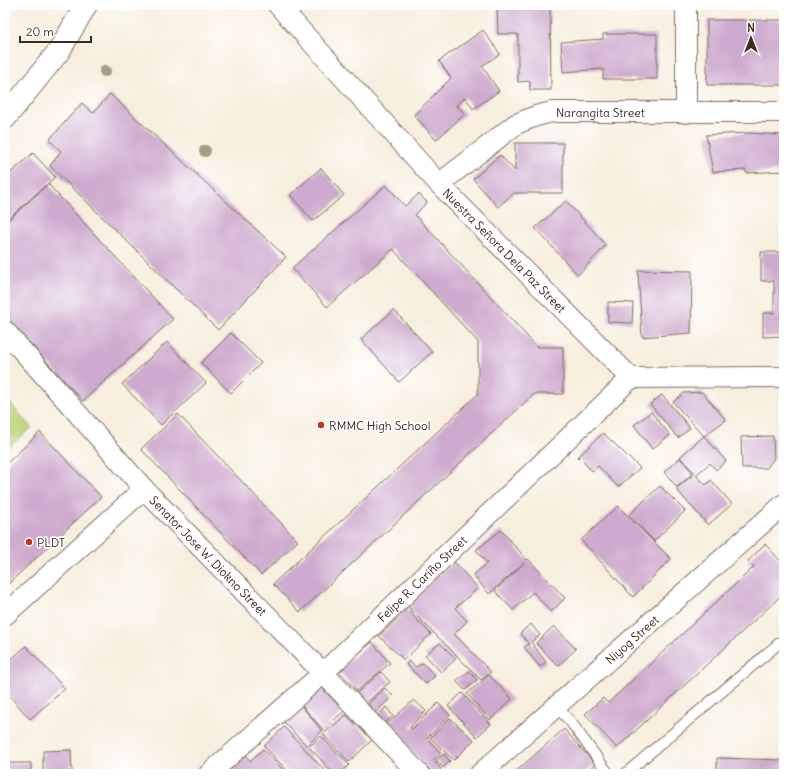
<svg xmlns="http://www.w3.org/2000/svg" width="789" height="779" viewBox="0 0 789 779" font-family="Delius,sans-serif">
<rect width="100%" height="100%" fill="#fff"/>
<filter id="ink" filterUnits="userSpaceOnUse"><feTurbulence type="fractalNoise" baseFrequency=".025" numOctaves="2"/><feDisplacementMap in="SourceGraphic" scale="8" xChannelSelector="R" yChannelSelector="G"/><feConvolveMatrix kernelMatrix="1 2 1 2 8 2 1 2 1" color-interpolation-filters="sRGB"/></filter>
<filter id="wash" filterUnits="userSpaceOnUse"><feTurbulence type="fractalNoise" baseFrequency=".012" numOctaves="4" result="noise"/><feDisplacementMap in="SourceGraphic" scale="16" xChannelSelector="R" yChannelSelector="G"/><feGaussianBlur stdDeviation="0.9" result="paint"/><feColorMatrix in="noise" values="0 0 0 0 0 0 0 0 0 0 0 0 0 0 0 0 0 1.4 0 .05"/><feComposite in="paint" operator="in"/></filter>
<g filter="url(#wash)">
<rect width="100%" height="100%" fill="#f7eedd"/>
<polygon fill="#bcd57a" stroke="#7c804c" points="5,397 31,428 5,450"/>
<g id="blocks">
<g fill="#cdabce">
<polygon points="497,5 550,5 551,90 530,90 530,81 518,82 518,34 498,34"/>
<rect x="753" y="5" width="31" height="1"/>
<rect x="707" y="20" width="77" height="65"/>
<polygon points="483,30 500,54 482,66 499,91 473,109 465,97 457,106 465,114 436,140 414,115 451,78 439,61"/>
<polygon points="603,34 657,34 657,79 603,79 603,69 563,72 561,42 603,39"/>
<polygon points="110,94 286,257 218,330 50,166 61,151 49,140 82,103 93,113"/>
<polygon points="747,133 784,135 784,171 746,173 746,170 713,172 706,135"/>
<polygon points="515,143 563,143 563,193 514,193 498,207 473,179 500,155 515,171"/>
<polygon points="33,153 55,177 5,222 5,178"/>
<polygon points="321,168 344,195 313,221 290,195"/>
<polygon points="48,184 173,319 83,401 5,316 5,223"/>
<polygon points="386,185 405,206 419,194 427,202 415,215 537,347 563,347 563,394 534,394 300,612 273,584 478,394 478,342 393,249 327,307 292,268"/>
<polygon points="566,201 606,245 578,275 535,228"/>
<polygon points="761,252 784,252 784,336 763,337 763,313 774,313 774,281 761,281"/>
<polygon points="638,270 692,271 691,333 642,337"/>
<polygon points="608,302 633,303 632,323 608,322"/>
<polygon points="394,310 432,352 399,382 361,339"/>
<polygon points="231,333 261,363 231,393 201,363"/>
<polygon points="167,342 206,383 161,425 122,384"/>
<polygon points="702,392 726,420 704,436 673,402 684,393"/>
<polygon points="662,395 690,428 678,438 650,404"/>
<polygon points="651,412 670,435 652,449 634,425"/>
<polygon points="178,414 298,541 261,575 141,449"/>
<polygon points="40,432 101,497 5,587 5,465"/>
<polygon points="603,433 640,468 618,487 598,466 592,471 578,457"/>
<polygon points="704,436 726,461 716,470 710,463 696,475 706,485 711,480 732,504 708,525 676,489 695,473 680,457"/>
<polygon points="773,436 774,458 767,468 742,468 741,437"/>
<polygon points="680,458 693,473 677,487 664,472"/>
<polygon points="660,486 685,511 654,541 629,515"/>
<polygon points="618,506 671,559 633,597 581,540"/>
<polygon points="501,530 527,560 528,559 565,598 551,612 533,592 513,610 495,591 524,563 489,594 473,575 487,563 476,550"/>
<polygon points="765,544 784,565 784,593 617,748 585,714 603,698 608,703 754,567 748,561"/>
<polygon points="454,562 478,588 455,608 467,621 454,634 491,672 481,680 406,605"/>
<polygon points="407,609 431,634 404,660 379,636"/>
<polygon points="531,624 540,635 531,642 546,662 540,667 524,647 529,644 520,633"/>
<polygon points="554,626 576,649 558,666 536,643"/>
<polygon points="372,642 390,663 357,691 338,670"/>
<polygon points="440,643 456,659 441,672 425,655"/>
<polygon points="26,646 65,689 30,719 5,691 5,665"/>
<polygon points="409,661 416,667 423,663 435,676 426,684 406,664"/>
<polygon points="469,671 477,680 465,690 456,681"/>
<polygon points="381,672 390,682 365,704 357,693"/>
<polygon points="489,675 512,699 490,720 467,694"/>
<polygon points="321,687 344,711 323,730 300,703"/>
<polygon points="385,688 393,696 375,713 368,704"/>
<polygon points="462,693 491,724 477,737 448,706"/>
<polygon points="414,700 426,711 410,727 412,729 438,703 450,715 427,738 441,753 433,760 441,769 436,774 434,774 385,726"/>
<polygon points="298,702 322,731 307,746 278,716"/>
<polygon points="386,707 393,716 385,723 378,715"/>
<polygon points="346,715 372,740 349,762 323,734"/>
<polygon points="450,718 474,740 454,760 430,738"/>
<polygon points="284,727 327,773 326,774 290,774 264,746"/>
<polygon points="564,729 595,764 583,774 513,774"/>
<polygon points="321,736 349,765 339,774 334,774 309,747"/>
<polygon points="263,749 287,774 221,774 245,754 250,761"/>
<polygon points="71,750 72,774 43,774 43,751"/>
<polygon points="444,754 450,761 443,768 436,760"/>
<polygon points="717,758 784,760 784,774 717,774"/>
<polygon points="8,763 31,763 31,774 7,774"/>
</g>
</g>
</g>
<g filter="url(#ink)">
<use href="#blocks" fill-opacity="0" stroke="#7d6f61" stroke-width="1"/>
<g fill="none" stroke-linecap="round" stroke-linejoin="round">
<g stroke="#7d6f61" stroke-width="12">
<g id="lane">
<polyline points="556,706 570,721 609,774"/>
<polyline points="625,774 784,639"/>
</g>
</g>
<g stroke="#7d6f61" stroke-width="22">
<g id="street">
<path id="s1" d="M278 5 439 184 631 378 784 377"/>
<polyline points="686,5 686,113"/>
<path id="s2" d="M439 184 516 124 536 116 552 112H784"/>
<path id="s3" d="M5 331 144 489 323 673 419 774"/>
<polyline points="5,615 144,489"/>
<path id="s4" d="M209 774 323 673 631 378"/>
<path id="s5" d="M480 774 784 504"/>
</g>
</g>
<g stroke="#7d6f61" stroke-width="24">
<polyline id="secondary" points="5,118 59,51 86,5"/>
</g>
<use href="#lane" stroke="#fff" stroke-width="10"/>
<use href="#street" stroke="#fff" stroke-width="20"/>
<use href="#secondary" stroke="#fff" stroke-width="22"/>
</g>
<g fill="#a59e83">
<circle cx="105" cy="71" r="6"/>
<circle cx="205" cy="151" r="6"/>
</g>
</g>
<g fill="#c8321e" stroke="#fff" stroke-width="1.5">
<circle cx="321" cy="425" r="4"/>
<circle cx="29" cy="542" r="4"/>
</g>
<g text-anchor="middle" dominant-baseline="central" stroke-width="3.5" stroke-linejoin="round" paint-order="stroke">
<g font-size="12" fill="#3b2a1e" stroke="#fff">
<text stroke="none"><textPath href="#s2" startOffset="184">Narangita Street</textPath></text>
<text stroke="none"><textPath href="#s1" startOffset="334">Nuestra Señora Dela Paz Street</textPath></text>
<text stroke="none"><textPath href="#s3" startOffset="303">Senator Jose W. Diokno Street</textPath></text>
<text stroke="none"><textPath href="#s4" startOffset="289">Felipe R. Cariño Street</textPath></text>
<text stroke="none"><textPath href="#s5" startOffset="203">Niyog Street</textPath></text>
</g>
<g font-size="12" fill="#3b2a1e" stroke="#fff" text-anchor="start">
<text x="329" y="425">RMMC High School</text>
<text x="37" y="542">PLDT</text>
</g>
</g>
<rect width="789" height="779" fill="none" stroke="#fff" stroke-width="20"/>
<g transform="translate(751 38)" stroke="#ffffff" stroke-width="3" paint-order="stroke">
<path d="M0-3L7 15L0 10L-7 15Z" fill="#3b2a1e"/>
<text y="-6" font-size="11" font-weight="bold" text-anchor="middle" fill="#3b2a1e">N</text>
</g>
<path d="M20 36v6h71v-6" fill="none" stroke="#3b2a1e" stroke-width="2"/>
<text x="26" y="36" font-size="12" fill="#3b2a1e" stroke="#ffffff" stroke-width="3" paint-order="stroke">20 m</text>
</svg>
